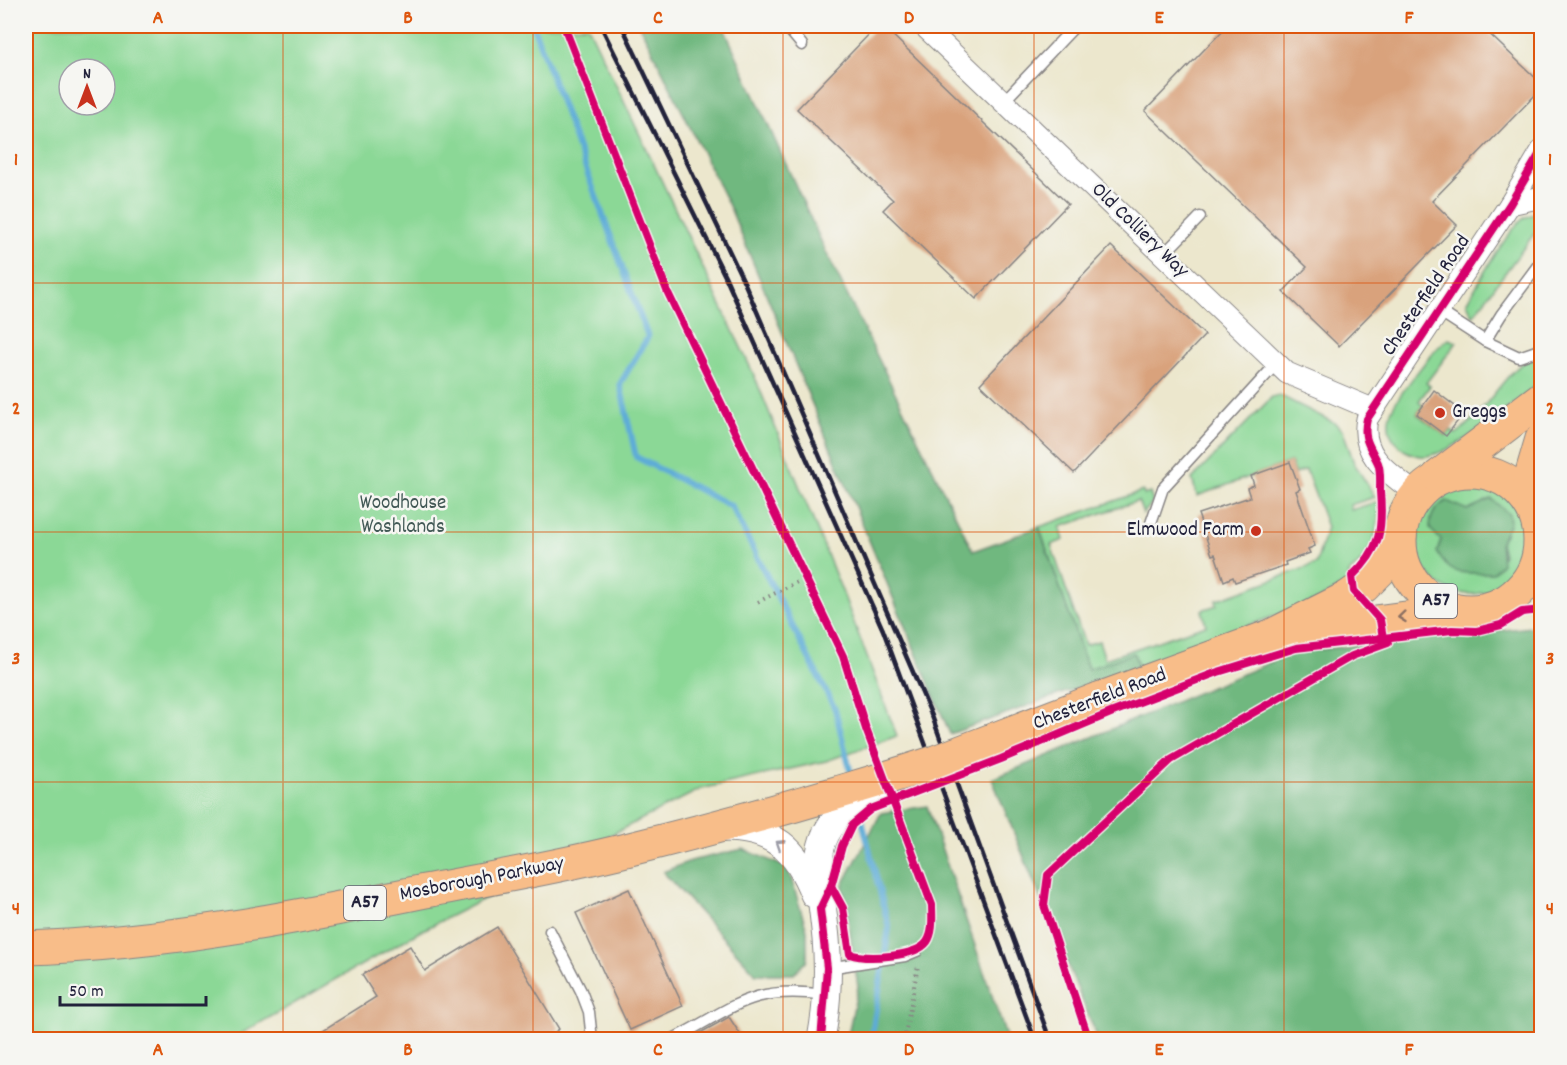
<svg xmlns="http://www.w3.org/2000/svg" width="1567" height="1065" viewBox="0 0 1567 1065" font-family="Dekko,sans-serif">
<rect width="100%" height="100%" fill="#f6f6f2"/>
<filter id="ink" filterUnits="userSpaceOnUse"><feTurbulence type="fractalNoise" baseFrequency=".0167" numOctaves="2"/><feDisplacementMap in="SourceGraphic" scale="12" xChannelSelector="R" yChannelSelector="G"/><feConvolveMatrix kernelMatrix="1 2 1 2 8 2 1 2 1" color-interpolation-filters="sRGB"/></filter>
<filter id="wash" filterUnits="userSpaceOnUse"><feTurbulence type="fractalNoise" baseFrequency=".008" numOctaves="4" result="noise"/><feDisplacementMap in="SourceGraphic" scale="24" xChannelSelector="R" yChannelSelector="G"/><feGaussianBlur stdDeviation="1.35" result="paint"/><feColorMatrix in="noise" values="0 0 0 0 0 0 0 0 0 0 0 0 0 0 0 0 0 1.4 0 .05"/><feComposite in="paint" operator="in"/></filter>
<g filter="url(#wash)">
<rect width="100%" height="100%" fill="#ece7cd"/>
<g fill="#8bd896" stroke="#567d68" stroke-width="1.5" fill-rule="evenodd">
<path d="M26 26H588L754 375 842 591 897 736 826 761 701 789 419 932 232 1039H26ZM69 69H105V105H69Z"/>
<path d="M1541 212V239L1534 234 1473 316 1467 303C1479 281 1505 234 1523 219 1528 215 1535 214 1541 212Z"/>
<path d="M1449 339 1457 342 1426 383 1430 386 1419 401 1423 406 1417 414 1446 436 1451 430 1456 434C1489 411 1504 367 1541 352V382C1514 403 1458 452 1426 456 1418 457 1411 454 1404 450 1392 442 1386 429 1390 414 1394 401 1437 343 1449 339Z"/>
<path d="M1279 395 1335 423 1343 431 1354 463 1375 497 1350 505 1351 510 1376 502 1379 505C1379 534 1372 555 1349 573V582L1318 600 1138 666 1134 654 1088 669 1039 527 1143 491 1144 495 1150 493 1153 502 1143 514 1138 501 1060 527 1064 540 1051 545 1085 645 1099 641 1105 659 1206 625 1202 610 1217 605 1216 600 1316 564 1327 527 1306 470 1295 474 1290 462 1197 496 1192 479 1272 397Z"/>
<path d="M1471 483C1547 493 1540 591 1473 594 1405 596 1392 494 1471 483ZM1492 499 1506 533 1500 542 1503 555 1493 573 1467 571 1437 552 1454 505 1467 510Z"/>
</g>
<g fill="#70b87f" stroke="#496d5d" stroke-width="1.5">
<polygon points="640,26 723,26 826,252 973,551 1039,527 1088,669 1134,653 1138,666 950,734 731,210"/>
<path d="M1491 499 1509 514 1510 523 1500 542 1502 563 1493 573C1465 572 1451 579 1437 552L1441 540 1430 529C1430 515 1435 507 1447 501L1467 510Z"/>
<polygon points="1541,626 1541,1039 1098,1039 992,779 1295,652"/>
<polygon points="927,806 1007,1039 847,1039 858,987 843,885 881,813"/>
<polygon points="743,849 788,868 807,930 807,960 794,974 756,974 663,872 690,861"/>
</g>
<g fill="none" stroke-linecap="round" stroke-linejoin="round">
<g stroke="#5dacd7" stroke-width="6">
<polyline points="533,26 648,337 620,384 636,457 731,506 835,709 852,778"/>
<polyline points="859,808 889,928 871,1040"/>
</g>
</g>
<g id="blocks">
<g fill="#d9a27c">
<polygon points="877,26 883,26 1068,204 976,299 883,210 893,200 797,109"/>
<polygon points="1227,26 1481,26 1542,84 1542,88 1432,201 1457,225 1339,346 1283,292 1307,267 1145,111"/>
<polygon points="1111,246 1205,335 1074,473 980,384"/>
<polygon points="1434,390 1464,413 1446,436 1417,414"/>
<polygon points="1290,462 1300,489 1296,491 1315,546 1308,549 1310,553 1285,562 1286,565 1235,582 1233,577 1224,581 1215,554 1212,555 1198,514 1250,497 1247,488 1254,485 1251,476"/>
<polygon points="629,889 683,1006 630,1030 576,913"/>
<polygon points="497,927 559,1029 543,1040 307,1040 376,997 362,975 410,946 425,971"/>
<polygon points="729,1017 744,1040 689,1040 693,1037"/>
</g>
</g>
</g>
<g filter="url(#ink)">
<use href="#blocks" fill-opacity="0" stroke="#878484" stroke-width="1.5"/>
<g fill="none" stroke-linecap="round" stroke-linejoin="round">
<g stroke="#878484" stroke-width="13">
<g id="service">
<polyline points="786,26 802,45"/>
<polyline points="1004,101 1075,26"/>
<polyline points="1163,255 1200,217"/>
<polyline points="1439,311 1485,341 1501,315 1542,260"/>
<polyline points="1485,341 1519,357 1542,349"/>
<polyline points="1151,523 1163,488 1277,363"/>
<polyline points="550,931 581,991 589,1012 592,1040"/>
<polyline points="828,968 905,956 917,951"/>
<path d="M671 1040C733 1009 750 984 825 995"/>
</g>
</g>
<g stroke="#878484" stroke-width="23">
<g id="minor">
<polyline points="924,26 1287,373 1372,409"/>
<polyline points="1510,204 1542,197"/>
<path d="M1416 494C1391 474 1359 456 1367 419L1510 204 1542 150"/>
</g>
</g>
<g stroke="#878484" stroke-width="29">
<g id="tertiary">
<path d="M723 828C773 828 797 849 814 894"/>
<path d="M821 1040C827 1007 829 971 826 939 819 864 800 829 880 788"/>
</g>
</g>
<g stroke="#878484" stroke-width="35">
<g id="trunk">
<circle cx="1470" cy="541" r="70"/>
<polyline points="1438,477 1542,398"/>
<polyline points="1534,509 1530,480 1542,439"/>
<polyline points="1299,632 1459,611"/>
<polyline points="1099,699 1271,636 1347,598 1364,586 1379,571 1400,536"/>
<path d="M26 948C160 944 294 918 425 891 494 878 563 866 630 849 731 824 831 796 930 764"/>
</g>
</g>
<g stroke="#878484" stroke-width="4" stroke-dasharray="1.5 4.5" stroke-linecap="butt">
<polyline points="758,602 807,577"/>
<polyline points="904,1040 918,966"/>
</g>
<use href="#service" stroke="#fff" stroke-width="10"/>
<use href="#minor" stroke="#fff" stroke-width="21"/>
<use href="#tertiary" stroke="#fff" stroke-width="27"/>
<use href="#trunk" stroke="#f8bd89" stroke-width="33"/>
<g stroke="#22223b" stroke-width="4.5">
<polyline points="601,26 725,276 883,630 1035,1040"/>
<polyline points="622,26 745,284 932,716 1050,1040"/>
</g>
<g stroke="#878484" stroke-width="35" stroke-linecap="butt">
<polyline id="trunk-bridge" points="930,764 1099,699"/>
</g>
<use href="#trunk-bridge" stroke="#f8bd89" stroke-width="33"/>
<g stroke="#f6f6f2" stroke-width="11">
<g id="cycleway">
<path d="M564 26 668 293 843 656 866 729 932 905C932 916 934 932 927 942 916 957 866 960 850 954L843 908 831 886 842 846 852 825 871 809 1001 759 1113 712 1218 672 1296 648 1452 630 1477 631 1501 625 1522 612 1542 610"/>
<path d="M1383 638 1380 620 1354 591 1352 576C1381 549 1383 529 1380 491 1380 483 1381 470 1378 463 1370 446 1362 439 1367 419L1510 204 1542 150"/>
<polyline points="821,1040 827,968 820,909 831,886"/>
<polyline points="1089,1040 1044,905 1048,875 1171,760 1352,656 1388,643"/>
</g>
</g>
<use href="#cycleway" stroke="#d6006c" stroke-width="8"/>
</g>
<defs><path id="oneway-chevron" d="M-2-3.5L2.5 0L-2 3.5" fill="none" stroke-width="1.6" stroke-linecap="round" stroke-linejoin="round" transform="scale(1.5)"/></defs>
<use stroke="#8d7062" href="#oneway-chevron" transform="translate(1402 617) rotate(174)"/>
<use stroke="#9c9ca7" href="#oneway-chevron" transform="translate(780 844) rotate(-147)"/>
</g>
<path fill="none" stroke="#de560e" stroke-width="1.5" stroke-opacity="0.55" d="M283 26V1040M533 26V1040M783 26V1040M1034 26V1040M1284 26V1040M26 283H1542M26 532H1542M26 782H1542"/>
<g fill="#c8321e" stroke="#f6f6f2" stroke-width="2">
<circle cx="1440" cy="413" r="6"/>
<circle cx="1256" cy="531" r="6"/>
</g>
<g text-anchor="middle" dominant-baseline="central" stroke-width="5" stroke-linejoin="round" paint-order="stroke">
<g fill="#f6f6f2" stroke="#626272" stroke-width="1.5">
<rect x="1415" y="584" width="42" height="34" rx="4.5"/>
<rect x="344" y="886" width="42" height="34" rx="4.5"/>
</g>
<g font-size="20" font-weight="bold" fill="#22223b">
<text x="1436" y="601">A57</text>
<text x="365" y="903">A57</text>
</g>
<g font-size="21" fill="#22223b" stroke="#f6f6f2">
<text transform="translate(1139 231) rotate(44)">Old Colliery Way</text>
<text transform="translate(1427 296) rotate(-56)">Chesterfield Road</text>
<text transform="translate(1100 700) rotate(-21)">Chesterfield Road</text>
<text transform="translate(482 880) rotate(-11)">Mosborough Parkway</text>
</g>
<g font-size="21" fill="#22223b" stroke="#f6f6f2" text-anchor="start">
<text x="1452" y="413">Greggs</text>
<text x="1244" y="531" text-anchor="end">Elmwood Farm</text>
</g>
<g font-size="21" fill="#425956" stroke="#f6f6f2">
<text x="403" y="504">Woodhouse<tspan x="403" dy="24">Washlands</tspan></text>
</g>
</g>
<rect width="1567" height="1065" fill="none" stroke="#f6f6f2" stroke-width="66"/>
<g transform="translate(87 87)"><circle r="28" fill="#f6f6f2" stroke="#a1a1a9" stroke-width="1.5"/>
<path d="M0-4.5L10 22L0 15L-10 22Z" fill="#c8321e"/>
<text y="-9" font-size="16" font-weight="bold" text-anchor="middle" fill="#22223b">N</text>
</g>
<path d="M60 996v9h146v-9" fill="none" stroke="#22223b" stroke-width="3"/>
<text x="69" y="996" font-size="18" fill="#22223b" stroke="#f6f6f2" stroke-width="4.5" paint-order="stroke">50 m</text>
<rect x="33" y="33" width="1501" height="999" fill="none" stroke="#de560e" stroke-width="2"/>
<g font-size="20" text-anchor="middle" font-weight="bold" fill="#de560e">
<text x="158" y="23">A</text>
<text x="408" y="23">B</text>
<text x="658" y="23">C</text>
<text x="909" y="23">D</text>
<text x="1159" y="23">E</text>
<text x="1409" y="23">F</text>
<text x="16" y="165">1</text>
<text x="1550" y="165">1</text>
<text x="16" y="414">2</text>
<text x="1550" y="414">2</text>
<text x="16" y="664">3</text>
<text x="1550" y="664">3</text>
<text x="16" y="914">4</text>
<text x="1550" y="914">4</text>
<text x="158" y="1055">A</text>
<text x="408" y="1055">B</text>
<text x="658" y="1055">C</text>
<text x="909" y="1055">D</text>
<text x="1159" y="1055">E</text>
<text x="1409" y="1055">F</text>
</g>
</svg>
